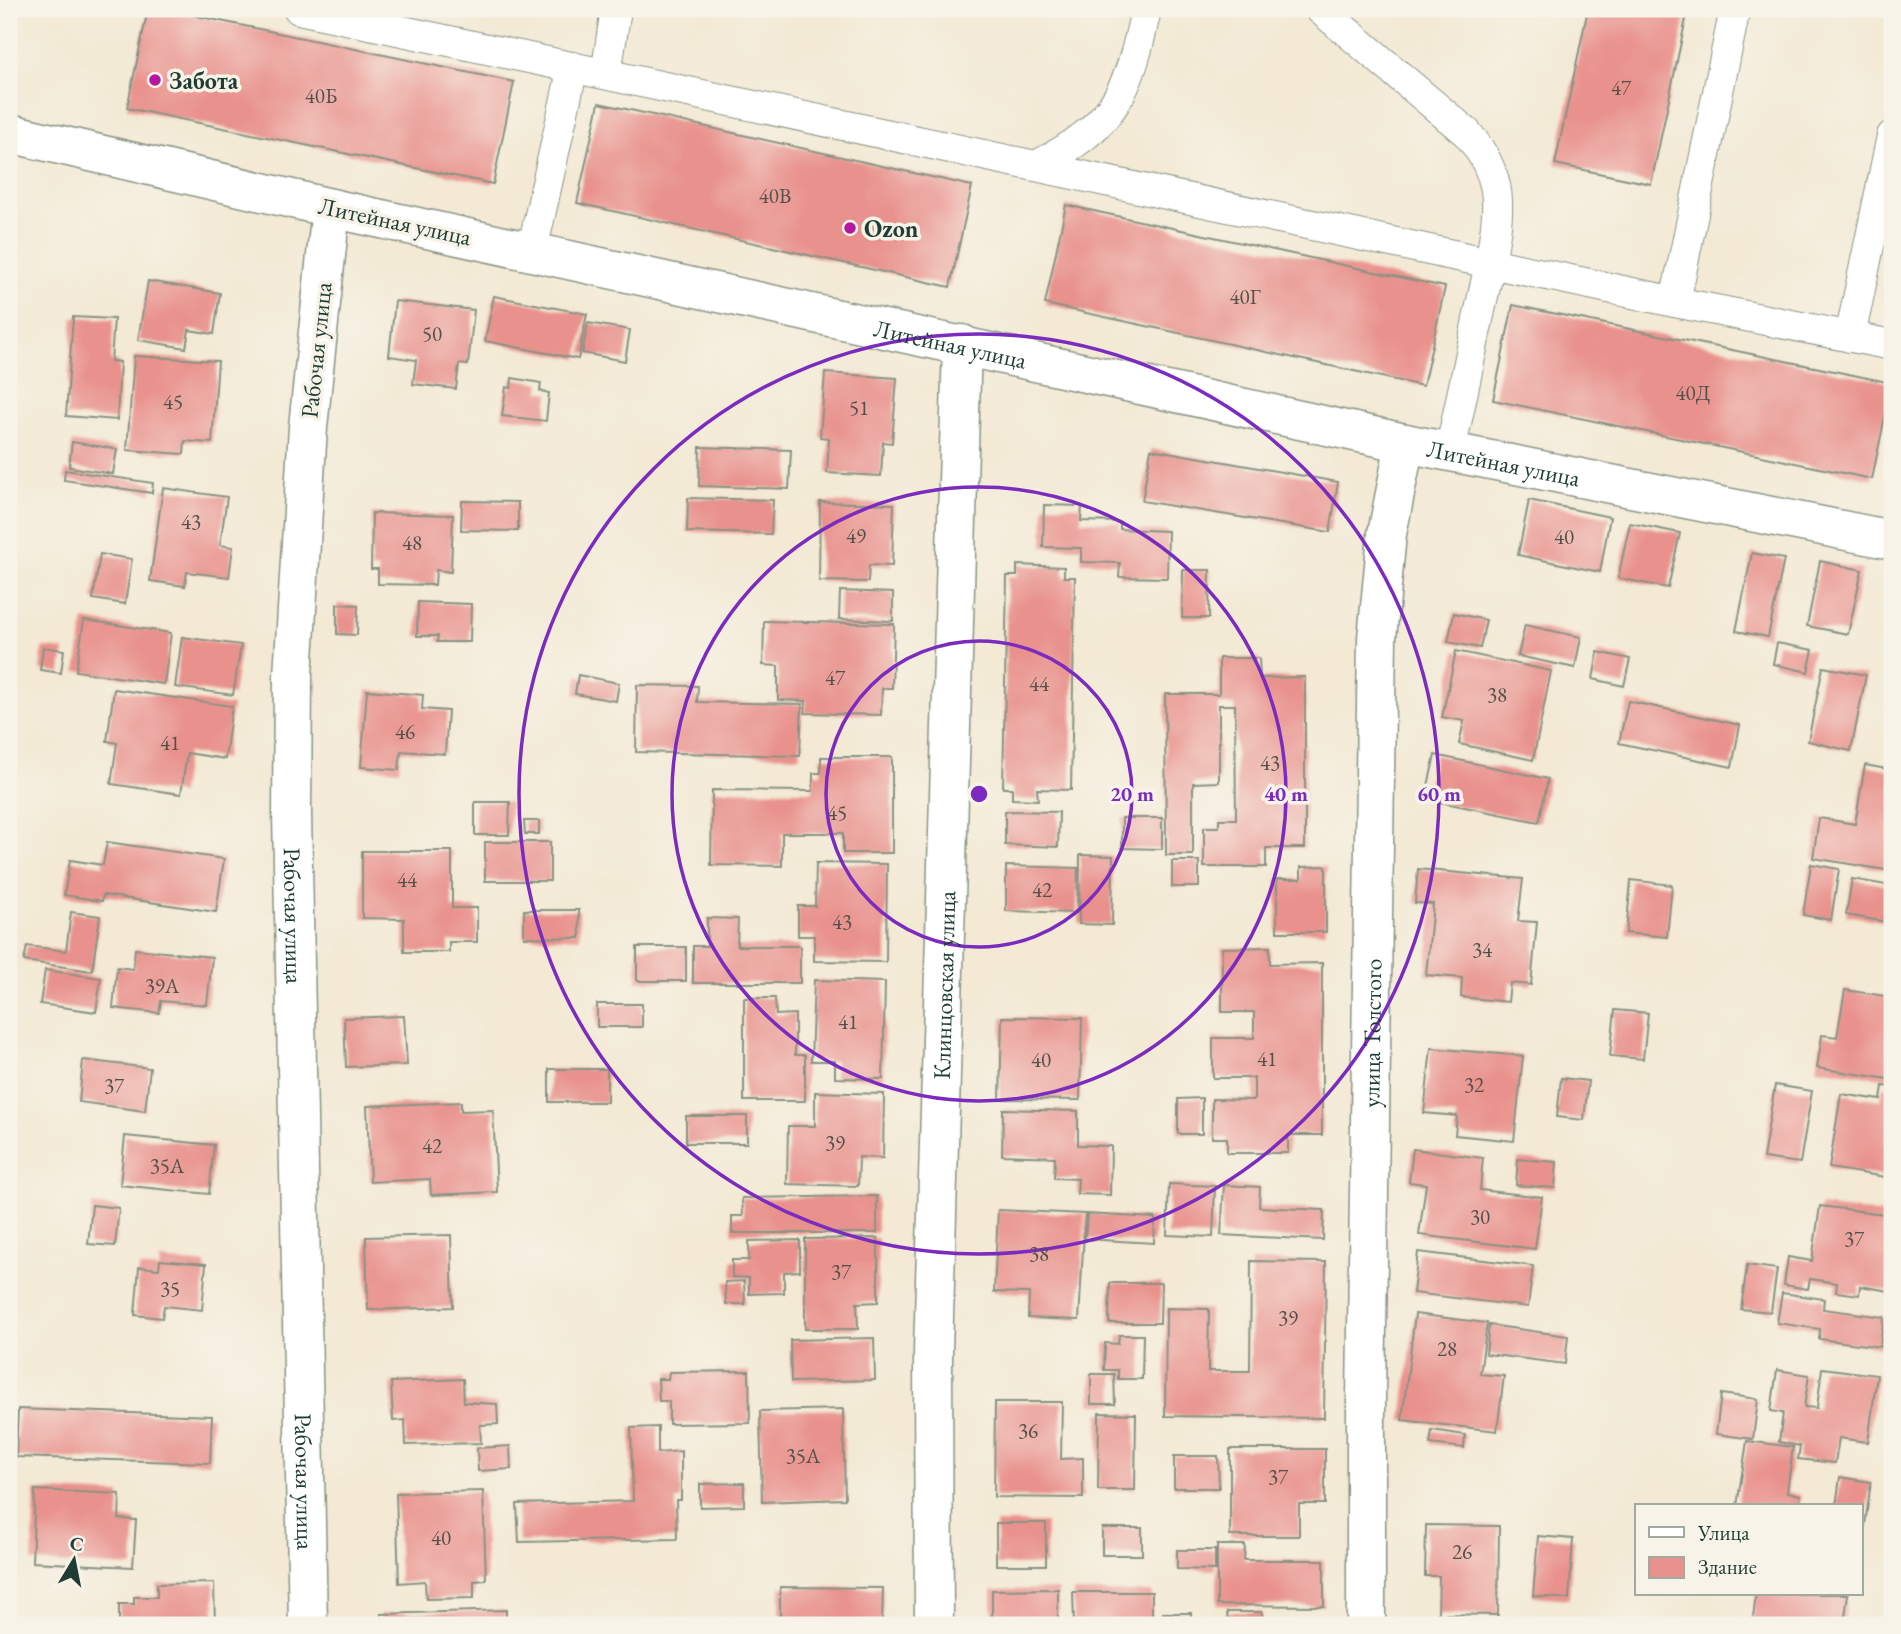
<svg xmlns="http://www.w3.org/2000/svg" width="1901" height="1634" viewBox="0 0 1901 1634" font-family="'EB Garamond',serif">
<rect width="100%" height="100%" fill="#f7f3e8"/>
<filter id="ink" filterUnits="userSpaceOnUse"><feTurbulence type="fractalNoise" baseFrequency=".0143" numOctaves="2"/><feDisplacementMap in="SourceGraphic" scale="14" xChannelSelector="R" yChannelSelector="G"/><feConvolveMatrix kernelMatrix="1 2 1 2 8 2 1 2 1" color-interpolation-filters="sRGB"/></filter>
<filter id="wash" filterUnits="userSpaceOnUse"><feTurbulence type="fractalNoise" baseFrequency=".00686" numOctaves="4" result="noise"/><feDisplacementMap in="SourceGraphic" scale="28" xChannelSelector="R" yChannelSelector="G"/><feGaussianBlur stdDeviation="1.57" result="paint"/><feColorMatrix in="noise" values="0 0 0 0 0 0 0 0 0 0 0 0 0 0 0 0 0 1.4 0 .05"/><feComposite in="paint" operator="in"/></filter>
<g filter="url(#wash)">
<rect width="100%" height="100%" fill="#f3e9d4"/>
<g id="blocks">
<g fill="#e9928d">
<polygon points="148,9 163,9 514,82 493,184 127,108"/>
<polygon points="1588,9 1688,9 1651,184 1555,164"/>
<polygon points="599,103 972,186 950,287 577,203"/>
<polygon points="1066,205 1445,287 1423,386 1045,304"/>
<polygon points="148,281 220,293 214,334 189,330 186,348 138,340"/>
<polygon points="494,296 587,314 578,359 485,341"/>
<polygon points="395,301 474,310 468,365 459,364 456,389 413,384 416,360 389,356"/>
<polygon points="1513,305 1892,383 1872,479 1493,400"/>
<polygon points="73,317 114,319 111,361 120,362 117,420 66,416"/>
<polygon points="588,323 630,330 625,361 582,353"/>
<polygon points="134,356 218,361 212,443 185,441 184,454 127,450"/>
<polygon points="825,373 897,378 892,443 883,442 881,476 827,473 829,438 820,437"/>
<polygon points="512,378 541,383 540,391 549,393 546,421 502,416 506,387 511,388"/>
<polygon points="72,442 117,449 113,474 69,467"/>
<polygon points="700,447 791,450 789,489 699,486"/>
<polygon points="1151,449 1338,482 1330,532 1142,501"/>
<polygon points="65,470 153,483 152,493 64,480"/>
<polygon points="163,488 227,497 220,545 233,547 229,577 187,572 185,586 150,581"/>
<polygon points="688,498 773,500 771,534 687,532"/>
<polygon points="1529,500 1610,517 1600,572 1518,555"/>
<polygon points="462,501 518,502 518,531 461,530"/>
<polygon points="820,502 894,504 892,566 869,565 868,582 819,581"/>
<polygon points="1044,505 1082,506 1081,521 1120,522 1120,529 1168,531 1167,578 1119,577 1120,563 1081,562 1081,548 1043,547"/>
<polygon points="372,513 453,515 451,572 436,570 435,585 378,584 378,569 371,569"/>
<polygon points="1630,523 1680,533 1668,588 1618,578"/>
<polygon points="1752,553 1784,559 1768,637 1736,631"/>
<polygon points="100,554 132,559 125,604 93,599"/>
<polygon points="1820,561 1862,570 1848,634 1807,626"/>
<polygon points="1017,565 1064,567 1064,577 1075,577 1071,790 1037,789 1038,800 1012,799 1012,788 1003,788 1007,576 1017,576"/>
<polygon points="1183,570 1210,570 1209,618 1182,618"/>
<polygon points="840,591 893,593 893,621 839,619"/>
<polygon points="418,602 471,604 470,642 437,642 438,636 417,636"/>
<polygon points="337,604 358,605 357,635 337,634"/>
<polygon points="1454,613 1486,620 1480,648 1448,642"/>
<polygon points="84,620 171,633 164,684 76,671"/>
<polygon points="764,621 894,624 892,688 882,688 881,715 805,713 806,701 778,700 778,666 763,665"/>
<polygon points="1525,625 1581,637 1575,668 1518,656"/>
<polygon points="182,637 241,645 233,695 175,687"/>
<polygon points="1777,643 1813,650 1808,672 1773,664"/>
<polygon points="43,647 64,650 61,673 40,670"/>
<polygon points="1456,651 1551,671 1533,760 1459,744 1464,721 1442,717"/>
<polygon points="1598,652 1630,659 1624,686 1593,679"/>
<polygon points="1219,658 1259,658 1260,678 1305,677 1305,848 1266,848 1266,867 1204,867 1204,827 1219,827 1219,819 1236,819 1235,705 1219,705 1219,782 1193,783 1193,855 1166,855 1165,694 1219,694"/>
<polygon points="1823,667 1866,675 1851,751 1808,741"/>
<polygon points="578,675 619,683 616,701 575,694"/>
<polygon points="637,685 698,686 697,702 802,704 800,756 636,752"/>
<polygon points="114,689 232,706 225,759 187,753 181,794 111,784 117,743 107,741"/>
<polygon points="367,690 423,695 422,709 448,711 445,754 401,751 399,770 361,767"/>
<polygon points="1628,701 1740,725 1732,767 1619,743"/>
<polygon points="1435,755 1548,779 1539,822 1425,799"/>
<polygon points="821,757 892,757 892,853 843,853 843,833 782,833 782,866 711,865 712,790 813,791 813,773 821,773"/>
<polygon points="1865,765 1892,770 1892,871 1813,858 1819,818 1855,824"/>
<polygon points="475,802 510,802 509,835 475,835"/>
<polygon points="1005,811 1059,812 1058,847 1005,845"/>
<polygon points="1122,818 1162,818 1162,849 1122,848"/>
<polygon points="524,821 539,821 539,834 525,834"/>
<polygon points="107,842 224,859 216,912 103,895 102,901 64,895 70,860 103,865"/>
<rect x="485" y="842" width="65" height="39"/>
<polygon points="362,851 452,851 452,908 477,908 477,942 449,942 449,952 404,952 404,919 362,918"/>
<polygon points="1080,855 1113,856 1112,925 1079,924"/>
<rect x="1172" y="861" width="27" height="26"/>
<polygon points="816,863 887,864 886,962 814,961 814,936 798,936 798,906 815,906"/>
<polygon points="1811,864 1839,869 1831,920 1803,915"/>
<polygon points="1006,866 1078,868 1077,913 1006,911"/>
<polygon points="1326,866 1326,932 1277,932 1277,879 1301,879 1301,867"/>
<polygon points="1418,869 1523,879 1518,921 1537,922 1531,985 1510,983 1508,1002 1461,997 1462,978 1426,975 1433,904 1415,903"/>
<polygon points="1852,879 1892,886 1892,923 1846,915"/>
<polygon points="1631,880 1672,885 1667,937 1626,933"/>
<polygon points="524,910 579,910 580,938 524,937"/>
<polygon points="71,912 100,916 92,971 24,961 27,946 66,951"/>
<polygon points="707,918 738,919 737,946 800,946 800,983 693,983 693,946 707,946"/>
<rect x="637" y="947" width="49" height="34"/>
<polygon points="1270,947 1270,964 1322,963 1322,1135 1288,1135 1288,1153 1227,1153 1227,1138 1212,1138 1212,1099 1254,1100 1254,1078 1213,1078 1213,1038 1254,1038 1254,1012 1222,1012 1222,948"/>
<polygon points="135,949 212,957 207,1005 161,1001 159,1013 113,1008 117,967 133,969"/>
<polygon points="45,970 101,978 96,1012 40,1004"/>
<polygon points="814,980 885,982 883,1079 835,1078 835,1061 811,1061"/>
<polygon points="1845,990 1892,997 1892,1056 1889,1079 1817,1068 1822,1035 1837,1037"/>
<polygon points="744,998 775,998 776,1015 795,1014 795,1055 805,1055 805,1101 744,1101"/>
<rect x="597" y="1004" width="45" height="23"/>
<polygon points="1615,1010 1648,1013 1643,1059 1610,1056"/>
<polygon points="404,1016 407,1065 346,1067 344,1018"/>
<polygon points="1002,1017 1082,1018 1080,1100 1000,1099"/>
<polygon points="1431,1048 1523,1056 1514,1141 1455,1135 1457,1116 1424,1113"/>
<polygon points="83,1060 150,1068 145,1111 79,1102"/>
<rect x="549" y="1069" width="58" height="33"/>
<polygon points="1561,1078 1588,1081 1584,1120 1557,1117"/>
<polygon points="1775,1085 1812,1091 1800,1163 1763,1158"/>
<polygon points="1883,1086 1892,1087 1892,1178 1829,1168 1841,1094 1881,1100"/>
<polygon points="815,1092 884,1094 883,1158 859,1157 858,1186 787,1184 788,1126 815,1126"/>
<polygon points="1202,1098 1202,1134 1178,1134 1178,1099"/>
<polygon points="461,1102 461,1111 493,1110 497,1192 431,1195 430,1179 370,1182 367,1106"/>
<polygon points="1003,1109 1078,1111 1078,1145 1111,1146 1110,1195 1077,1194 1078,1179 1054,1178 1055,1157 1002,1155"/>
<rect x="686" y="1116" width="61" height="27"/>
<polygon points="125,1136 214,1145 209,1194 120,1185"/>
<polygon points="1413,1149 1483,1158 1480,1190 1542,1197 1535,1249 1419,1235 1426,1184 1409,1182"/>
<polygon points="1518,1159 1557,1162 1555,1188 1516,1185"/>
<polygon points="1169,1184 1215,1186 1213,1237 1167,1235"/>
<polygon points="1224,1185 1260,1187 1259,1207 1324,1210 1323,1240 1221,1235"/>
<polygon points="877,1196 877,1233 732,1233 732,1216 743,1216 742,1198"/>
<polygon points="92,1205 119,1208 115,1246 88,1244"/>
<polygon points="1820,1206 1892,1215 1889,1291 1860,1286 1859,1295 1836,1292 1837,1283 1810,1279 1808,1289 1784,1285 1788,1257 1812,1261"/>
<polygon points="998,1210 1085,1214 1079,1320 1028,1318 1029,1293 994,1292"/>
<polygon points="1087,1214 1155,1218 1154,1243 1085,1239"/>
<polygon points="451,1235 453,1307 368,1310 366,1237"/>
<polygon points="878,1238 878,1302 857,1303 858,1329 805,1329 805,1239"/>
<polygon points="800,1240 800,1271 784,1272 784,1293 749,1294 749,1278 732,1277 732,1260 749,1260 749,1241"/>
<polygon points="1418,1252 1533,1266 1528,1307 1413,1293"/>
<polygon points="160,1260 206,1264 202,1310 164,1306 162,1318 135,1315 139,1267 159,1269"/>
<polygon points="1251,1261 1326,1262 1324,1418 1165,1416 1166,1308 1209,1309 1208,1371 1250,1371"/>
<polygon points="1747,1265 1777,1269 1771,1312 1741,1309"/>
<polygon points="744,1281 745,1304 726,1304 725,1282"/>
<polygon points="1110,1283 1161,1283 1160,1323 1109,1323"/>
<polygon points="1782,1293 1824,1299 1823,1309 1884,1317 1880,1347 1819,1339 1820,1329 1777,1323"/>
<polygon points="1415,1314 1487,1323 1480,1374 1504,1376 1497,1431 1402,1420"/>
<polygon points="1489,1325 1568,1336 1565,1364 1486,1354"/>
<polygon points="1119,1335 1143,1335 1142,1379 1118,1379 1118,1370 1104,1370 1105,1343 1118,1344"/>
<polygon points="874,1338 875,1380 791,1382 790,1340"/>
<polygon points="1822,1368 1877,1375 1868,1442 1839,1438 1835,1463 1798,1459 1800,1446 1779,1442 1783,1413 1771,1411 1777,1370 1809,1375 1804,1407 1817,1408"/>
<polygon points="749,1371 750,1423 669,1424 669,1401 659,1401 658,1379 668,1379 669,1372"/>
<polygon points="1091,1374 1114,1374 1115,1404 1091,1404"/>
<polygon points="463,1379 464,1402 497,1404 498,1424 480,1425 481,1443 406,1445 405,1420 393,1421 391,1382"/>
<polygon points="1721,1394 1758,1399 1753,1439 1716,1434"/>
<polygon points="995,1402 1062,1402 1061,1459 1083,1458 1083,1498 994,1497"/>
<polygon points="18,1409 212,1416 210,1463 16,1457"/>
<polygon points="843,1409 845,1499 762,1502 760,1411"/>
<polygon points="1099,1413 1136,1414 1135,1490 1098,1490"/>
<polygon points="658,1427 658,1453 681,1451 681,1500 676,1500 677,1539 519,1542 517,1504 633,1501 631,1428"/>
<polygon points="1432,1430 1465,1435 1464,1448 1430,1444"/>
<polygon points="1747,1441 1793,1447 1787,1492 1801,1495 1799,1506 1737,1506"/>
<polygon points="510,1446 511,1469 478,1471 477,1448"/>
<polygon points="1230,1449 1325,1449 1325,1504 1299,1504 1299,1536 1230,1536"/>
<polygon points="1174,1456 1218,1456 1219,1488 1174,1488"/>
<polygon points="1840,1477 1871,1482 1862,1546 1861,1506 1836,1506"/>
<polygon points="744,1483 744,1506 700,1507 700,1484"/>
<polygon points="35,1490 120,1494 119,1519 136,1520 133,1567 32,1562"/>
<polygon points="483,1491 486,1580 474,1581 474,1598 426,1599 425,1581 399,1583 396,1493"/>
<rect x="996" y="1523" width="50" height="42"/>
<polygon points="1426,1525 1499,1526 1498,1615 1438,1614 1439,1576 1425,1576"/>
<rect x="1102" y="1528" width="40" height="27"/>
<polygon points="1538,1536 1573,1539 1569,1599 1533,1596"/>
<polygon points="1217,1545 1245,1545 1244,1560 1324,1560 1324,1606 1217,1605"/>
<polygon points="1177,1550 1215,1550 1215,1570 1177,1569"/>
<polygon points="214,1583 215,1625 119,1625 119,1604 134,1604 134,1597 157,1597 157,1584"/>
<polygon points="780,1587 883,1588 882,1625 780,1625"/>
<polygon points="1058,1589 1058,1625 992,1625 992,1590"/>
<polygon points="1073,1592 1152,1592 1152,1625 1074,1625"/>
<polygon points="1756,1594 1848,1594 1844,1625 1752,1625"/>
<polygon points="506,1610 506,1625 382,1625 381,1614"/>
<polygon points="1227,1612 1262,1612 1262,1623 1228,1623"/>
<polygon points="1163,1613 1191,1613 1191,1625 1164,1625"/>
</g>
</g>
</g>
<g filter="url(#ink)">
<use href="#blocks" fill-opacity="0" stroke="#899384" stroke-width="2"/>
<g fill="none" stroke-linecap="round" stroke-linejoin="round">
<g stroke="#899384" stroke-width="32">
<g id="service">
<path d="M299 9 1490 263C1500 208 1505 178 1467 133L1320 9"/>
<polyline points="606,74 616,9"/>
<path d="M1036 166C1115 125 1129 93 1146 9"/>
<polyline points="532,251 573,67"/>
<polyline points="1675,302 1892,345"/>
<polyline points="1850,337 1892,136"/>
<polyline points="1450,452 1490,263 1675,302 1735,9"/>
</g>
</g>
<g stroke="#899384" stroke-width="41">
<g id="minor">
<path id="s1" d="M331 208 1405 443 1892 540"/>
<path id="s2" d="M934 1625 933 1352 962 344"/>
<path id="s3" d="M1366 1625V1399L1377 638 1387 534 1405 443"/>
</g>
</g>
<g stroke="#899384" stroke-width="41">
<g id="tertiary">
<path id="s4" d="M9 133 331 208 308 427 293 676 292 813 308 1625"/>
</g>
</g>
<use href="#service" stroke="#fff" stroke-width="30"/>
<use href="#minor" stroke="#fff" stroke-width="38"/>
<use href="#tertiary" stroke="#fff" stroke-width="38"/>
</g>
</g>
<g fill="none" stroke="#7b2cbf" stroke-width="3.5">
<circle cx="979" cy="794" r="153"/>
<circle cx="979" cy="794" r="307"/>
<circle cx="979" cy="794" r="460"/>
</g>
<g fill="#b5179e" stroke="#f7f3e8" stroke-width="2.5">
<circle cx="155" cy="80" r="7"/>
<circle cx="850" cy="228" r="7"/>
</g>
<g text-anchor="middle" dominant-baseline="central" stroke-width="7" stroke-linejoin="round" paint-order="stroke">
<g font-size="21" fill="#52524a">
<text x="1621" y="87">47</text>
<text x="321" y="95">40Б</text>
<text x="775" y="195">40В</text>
<text x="1245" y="296">40Г</text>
<text x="432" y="333">50</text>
<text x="1693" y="392">40Д</text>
<text x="173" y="401">45</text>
<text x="859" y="407">51</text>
<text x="191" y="521">43</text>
<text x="856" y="535">49</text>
<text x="1564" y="536">40</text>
<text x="412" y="542">48</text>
<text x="835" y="677">47</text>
<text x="1039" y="683">44</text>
<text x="1497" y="694">38</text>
<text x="405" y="731">46</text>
<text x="170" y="742">41</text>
<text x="1270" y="762">43</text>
<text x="837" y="812">45</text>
<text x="407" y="879">44</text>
<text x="1042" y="889">42</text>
<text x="842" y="921">43</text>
<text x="1482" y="949">34</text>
<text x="162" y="985">39А</text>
<text x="848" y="1021">41</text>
<text x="1267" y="1058">41</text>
<text x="1041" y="1059">40</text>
<text x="1474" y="1084">32</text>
<text x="114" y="1085">37</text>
<text x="835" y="1142">39</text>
<text x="432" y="1145">42</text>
<text x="167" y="1165">35А</text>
<text x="1480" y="1216">30</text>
<text x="1854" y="1238">37</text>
<text x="1039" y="1253">38</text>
<text x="841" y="1271">37</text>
<text x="170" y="1288">35</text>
<text x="1288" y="1317">39</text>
<text x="1447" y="1348">28</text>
<text x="1028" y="1430">36</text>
<text x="803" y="1455">35А</text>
<text x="1278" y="1476">37</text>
<text x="441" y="1537">40</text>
<text x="1462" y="1551">26</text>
</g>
<g font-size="24" font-weight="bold" fill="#1f3d34" stroke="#f7f3e8" text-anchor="start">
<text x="169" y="80">Забота</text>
<text x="864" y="228">Ozon</text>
</g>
<g font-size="24" fill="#1f3d34" stroke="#f7f3e8">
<text transform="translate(395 221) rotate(12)">Литейная улица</text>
<text stroke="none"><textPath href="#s1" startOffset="634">Литейная улица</textPath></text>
<text transform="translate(316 350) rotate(-84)">Рабочая улица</text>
<text stroke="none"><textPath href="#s1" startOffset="1200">Литейная улица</textPath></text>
<text stroke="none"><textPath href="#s4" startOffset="1040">Рабочая улица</textPath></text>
<text stroke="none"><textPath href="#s2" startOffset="640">Клинцовская улица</textPath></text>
<text stroke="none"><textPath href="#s3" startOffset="592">улица Толстого</textPath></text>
<text stroke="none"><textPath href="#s4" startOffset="1606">Рабочая улица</textPath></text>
</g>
</g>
<circle cx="979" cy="794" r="10" fill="#7b2cbf" stroke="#f7f3e8" stroke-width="3.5"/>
<g font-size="21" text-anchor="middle" font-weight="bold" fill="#7b2cbf" stroke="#f7f3e8" stroke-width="7" stroke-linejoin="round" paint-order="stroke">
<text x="1132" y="801">20 m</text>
<text x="1286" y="801">40 m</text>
<text x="1439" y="801">60 m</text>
</g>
<rect width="1901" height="1634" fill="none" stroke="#f7f3e8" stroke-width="35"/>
<rect x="1635" y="1504" width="228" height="91" fill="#f7f3e8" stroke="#a1aaa0" stroke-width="2"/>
<rect x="1649" y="1527" width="35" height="10" fill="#ffffff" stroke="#a1aaa0" stroke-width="2"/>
<text x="1698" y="1540" font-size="21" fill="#1f3d34">Улица</text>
<rect x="1649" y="1557" width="35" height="21" fill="#e9928d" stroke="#a1aaa0" stroke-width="2"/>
<text x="1698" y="1574" font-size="21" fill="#1f3d34">Здание</text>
<g transform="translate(74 1560) rotate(10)" stroke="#f7f3e8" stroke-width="5" paint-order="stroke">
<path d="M0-5L12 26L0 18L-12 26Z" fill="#1f3d34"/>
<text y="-10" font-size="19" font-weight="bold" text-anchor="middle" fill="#1f3d34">С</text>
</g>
</svg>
